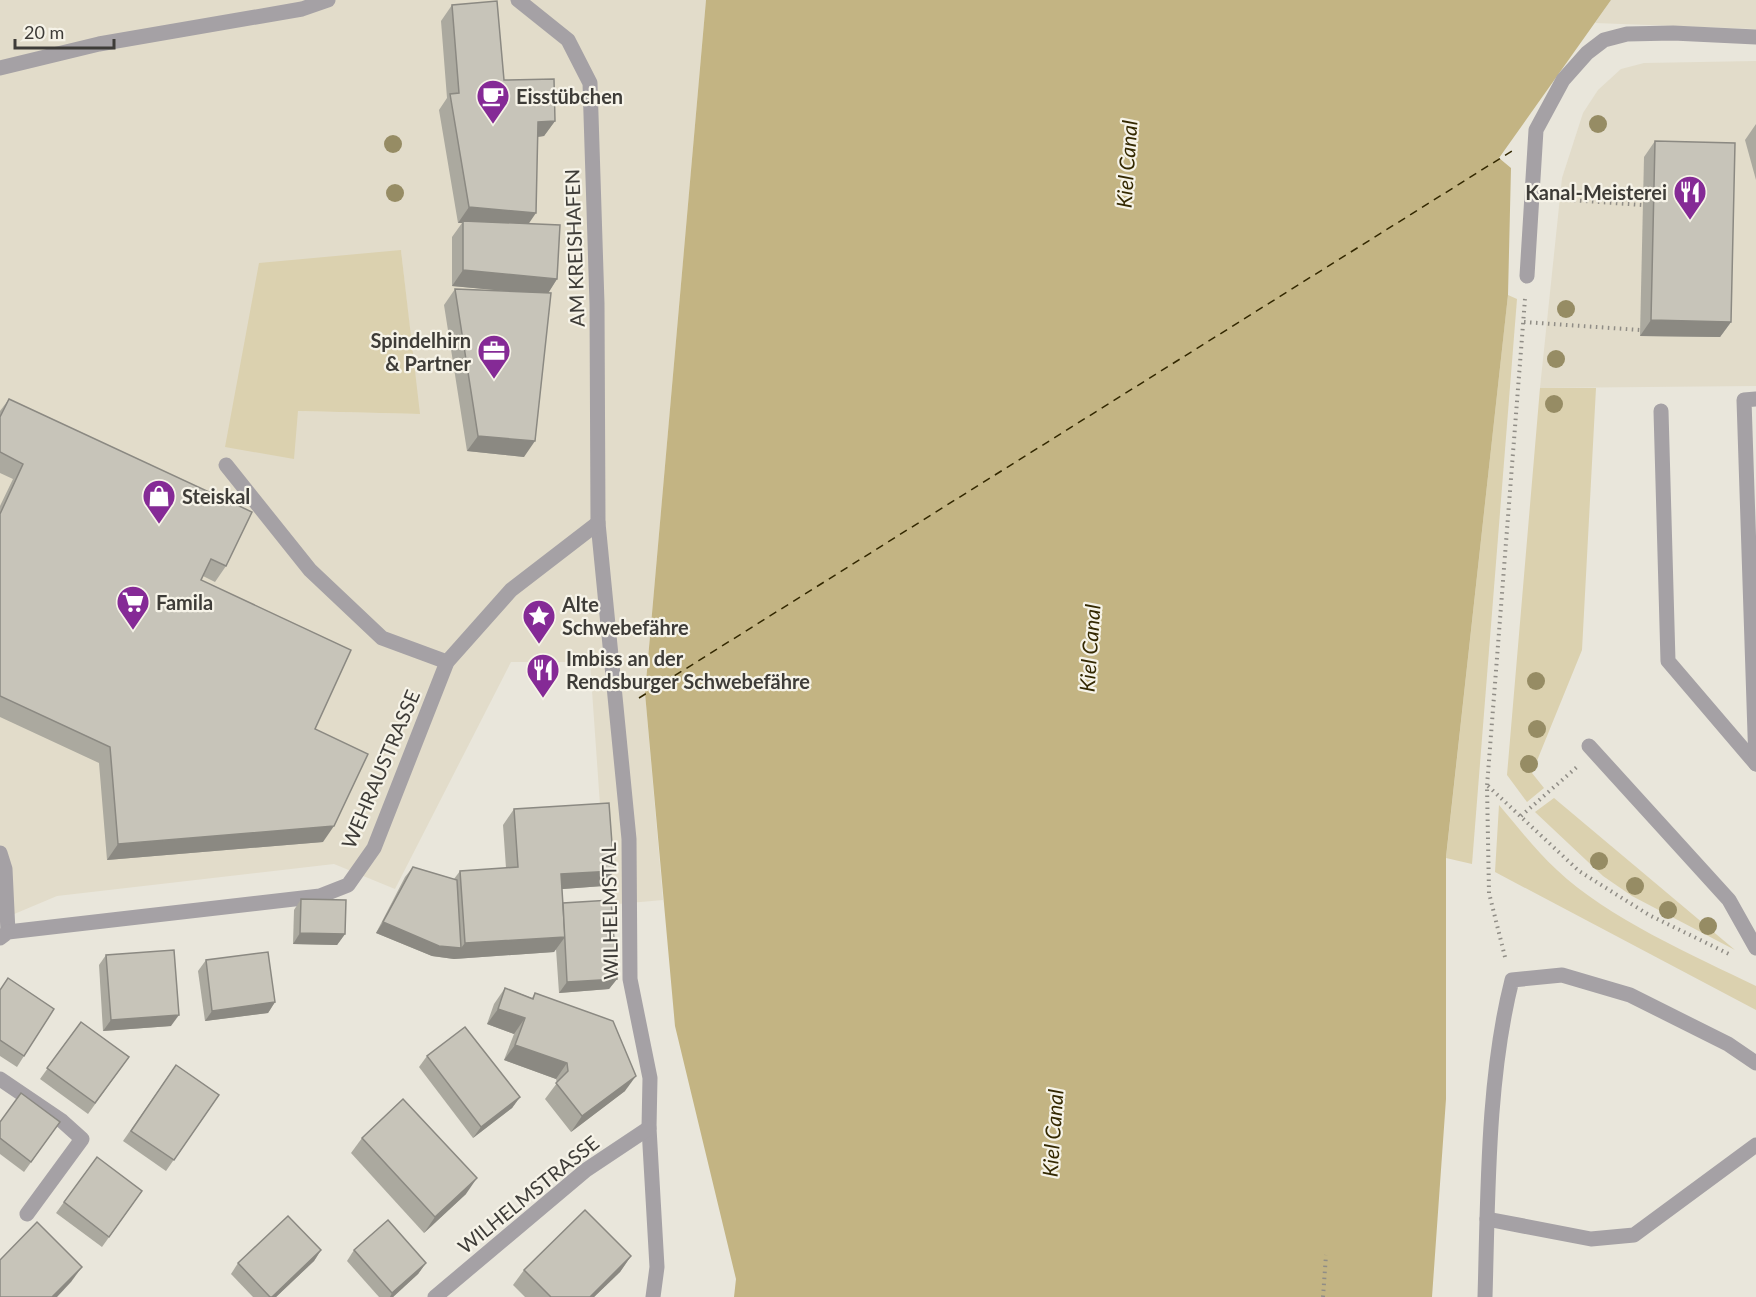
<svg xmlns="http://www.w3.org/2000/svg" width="1756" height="1297" viewBox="0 0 1756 1297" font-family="Lato,sans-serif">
<rect width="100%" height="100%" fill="#e9e6db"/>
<g fill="#e2dcca" fill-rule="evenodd">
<path d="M0 0H706L645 693 663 900 607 905 590 662H511L395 889 334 864 57 896 0 920ZM401 250 419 414 297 411Z"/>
<polygon points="1611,0 1756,0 1756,29 1595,23"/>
<polygon points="1756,61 1756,386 1540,388 1562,178 1583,113 1598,90 1621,69 1644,63"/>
</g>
<g fill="#dbd1af">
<polygon points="401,250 420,414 298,411 294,459 225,447 259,263"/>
<polygon points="1508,295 1517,299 1472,864 1446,858"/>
<polygon points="1540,388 1596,388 1582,650 1532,773 1544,788 1527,802 1507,775"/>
<polygon points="1554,798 1735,950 1632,896 1603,876 1535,812"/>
<path d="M1499 805C1518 827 1536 851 1557 870 1606 917 1694 956 1756 986V1010L1495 872Z"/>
</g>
<polygon fill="#c3b483" points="706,0 1611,0 1499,158 1511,168 1508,295 1446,857 1446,1099 1432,1297 734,1297 736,1279 675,1026 645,693"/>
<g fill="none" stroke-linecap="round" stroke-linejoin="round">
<polyline stroke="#332800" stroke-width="1.5" stroke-dasharray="8 6" stroke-linecap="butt" points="639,698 1512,151"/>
<g stroke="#908d86" stroke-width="4" stroke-dasharray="1.5 4.5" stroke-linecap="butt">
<polyline points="1556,199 1642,205"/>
<polyline points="1524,322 1640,330"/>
<polyline points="1488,786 1579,871 1649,915 1731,955"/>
<polyline points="1521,816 1577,767"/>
<polyline points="1505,957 1489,893 1487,786 1525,299"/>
<polyline points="1323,1297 1326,1255"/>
</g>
<g stroke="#a5a1a5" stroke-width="15">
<polyline points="1527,276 1536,130 1563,80 1587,53 1604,40 1627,34 1673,33 1756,37"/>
<polyline points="1661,411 1668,661 1756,764"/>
<polyline points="226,465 310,570 382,638 447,662"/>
<polyline points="1589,746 1729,900 1756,948"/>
<polyline points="1756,764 1744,400 1756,399"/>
<polyline points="0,853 5,869 8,932"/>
<polyline points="0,1079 62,1121 82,1139 27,1214"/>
<polyline points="1487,1219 1591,1239 1634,1235 1756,1145"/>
<path d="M1485 1297C1488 1196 1487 1078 1512 980L1562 975 1630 995 1728 1044 1756 1063"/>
</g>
<g stroke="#a5a1a5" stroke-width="15">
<polyline points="518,0 568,40 590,83 597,304 598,523 629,839 630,979 650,1078 649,1128 657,1267 653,1297"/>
<polyline points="0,68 99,44 302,9 328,0"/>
<polyline points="0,938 8,932 320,896 348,885 374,848 447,662 511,590 598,523"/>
<polyline points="435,1297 586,1170 649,1128"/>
</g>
</g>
<g fill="#968c64">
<circle cx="1598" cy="124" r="9"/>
<circle cx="393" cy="144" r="9"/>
<circle cx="395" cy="193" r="9"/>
<circle cx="1566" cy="309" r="9"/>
<circle cx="1556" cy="359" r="9"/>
<circle cx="1554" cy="404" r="9"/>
<circle cx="1536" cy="681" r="9"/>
<circle cx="1537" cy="729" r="9"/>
<circle cx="1529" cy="764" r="9"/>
<circle cx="1599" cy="861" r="9"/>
<circle cx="1635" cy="886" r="9"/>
<circle cx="1668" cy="910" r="9"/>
<circle cx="1708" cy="926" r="9"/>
</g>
<g fill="#aba99f">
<polygon points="452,5 504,80 555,121 544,136 538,137 528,224 557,279 548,293 524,457 467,451 444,305 455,289 508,291 452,286 452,237 462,223 458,223 439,110 447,98 441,21"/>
<polygon points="1756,124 1756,180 1745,140"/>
<polygon points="1655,141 1731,322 1720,337 1640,336 1644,157"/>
<polygon points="9,399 226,566 215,582 203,576 201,580 315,729 323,842 107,860 99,763 0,717 0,506 13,479 0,473 0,411"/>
<polygon points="514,809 614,871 603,886 562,889 563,903 617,979 609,989 559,993 556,949 554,952 454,959 432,956 376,933 405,877 413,867 454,879 460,871 506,868 503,825"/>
<polygon points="301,899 345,934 337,945 293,944 294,910"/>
<polygon points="106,955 171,1026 103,1031 99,965"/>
<polygon points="206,960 275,1002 268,1013 205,1021 198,971"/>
<polygon points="505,988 532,998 535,993 625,1091 571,1132 545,1099 557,1083 556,1079 504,1060 514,1034 487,1024 494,1004"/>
<polygon points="0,989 24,1056 17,1067 0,1056"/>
<polygon points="81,1022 129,1057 88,1114 40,1079"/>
<polygon points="427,1056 520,1097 512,1108 473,1138 419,1067"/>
<polygon points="176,1065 219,1095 166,1171 123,1141"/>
<polygon points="0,1122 60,1122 24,1172 0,1154"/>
<polygon points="362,1138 466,1194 424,1233 351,1153"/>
<polygon points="142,1191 102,1247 56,1213 64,1202"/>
<polygon points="321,1250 314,1261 276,1297 253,1297 231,1274 238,1263"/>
<polygon points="354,1250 426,1263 418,1274 393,1297 379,1297 347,1261"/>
<polygon points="631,1256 620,1272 594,1297 525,1297 513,1285 524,1270"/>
</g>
<g fill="#8b8982">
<polygon points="555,121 544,136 528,138 538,122"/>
<polygon points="469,207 536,213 525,229 463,221 462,223 458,223"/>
<polygon points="463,270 557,279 547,295 452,286"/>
<polygon points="1651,320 1731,322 1720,337 1640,336"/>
<polygon points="478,436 535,441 524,457 467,451"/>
<polygon points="334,826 323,842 107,860 118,844"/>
<polygon points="614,871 603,886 550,890 561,874"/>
<polygon points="383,922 461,948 465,943 565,937 554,952 454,959 432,956 376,933"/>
<polygon points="300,933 345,934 337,945 293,944"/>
<polygon points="617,979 609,989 559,993 567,982"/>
<polygon points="275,1002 268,1013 205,1021 212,1011"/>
<polygon points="498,1009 525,1018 514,1034 487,1024"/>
<polygon points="179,1015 171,1026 103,1031 111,1020"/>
<polygon points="515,1045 567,1063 556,1079 504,1060"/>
<polygon points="636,1076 625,1091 571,1132 582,1116"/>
<polygon points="520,1097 512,1108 473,1138 481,1127"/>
<polygon points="477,1178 466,1194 424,1233 435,1217"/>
<polygon points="321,1250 314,1261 276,1297 272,1297"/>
<polygon points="631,1256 620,1272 594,1297 590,1297"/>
<polygon points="426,1263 418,1274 393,1297 390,1297 392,1293"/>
<polygon points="82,1267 71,1282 57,1297 52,1297"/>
</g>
<g fill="#c7c4b9" stroke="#8b8982" stroke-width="1.5">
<polygon points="497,1 504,80 554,79 555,121 538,122 536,213 469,207 450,94 459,93 452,5"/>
<polygon points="1655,141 1735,143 1731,322 1651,320"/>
<polygon points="463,221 560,225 557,279 463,270"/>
<polygon points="455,289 551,293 535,441 478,436"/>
<polygon points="9,399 252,512 226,566 211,559 201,580 351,650 315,729 368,754 334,826 118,844 110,747 0,696 0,514 23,464 0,452 0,417"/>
<polygon points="609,803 614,871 561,874 565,937 465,943 460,871 518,867 514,809"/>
<polygon points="413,867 457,880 461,948 439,946 383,922"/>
<polygon points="301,899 346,900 345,934 300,933"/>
<polygon points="611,900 617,979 567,982 563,903"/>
<polygon points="174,950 179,1015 111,1020 106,955"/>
<polygon points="268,952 275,1002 212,1011 206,960"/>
<polygon points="8,978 54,1009 24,1056 0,1040 0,990"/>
<polygon points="505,988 533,999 535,993 613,1021 636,1076 582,1116 556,1083 568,1071 567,1063 515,1045 525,1018 498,1009"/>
<polygon points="81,1022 129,1057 95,1103 47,1068"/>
<polygon points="465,1027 520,1097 481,1127 427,1056"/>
<polygon points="176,1065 219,1095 174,1160 131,1131"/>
<polygon points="21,1093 60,1122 31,1162 0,1138 0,1122"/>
<polygon points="403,1099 477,1178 435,1217 362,1138"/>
<polygon points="97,1157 142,1191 109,1237 64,1202"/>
<polygon points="585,1210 631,1256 590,1297 551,1297 524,1270"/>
<polygon points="288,1216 321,1250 272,1297 270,1297 238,1263"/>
<polygon points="388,1220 426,1263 392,1293 354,1250"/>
<polygon points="37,1222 82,1267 52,1297 0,1297 0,1260"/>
</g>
<defs>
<g id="cafe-pin" transform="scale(1.725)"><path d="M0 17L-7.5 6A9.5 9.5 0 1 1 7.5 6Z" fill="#852a96" stroke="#f6f3e8"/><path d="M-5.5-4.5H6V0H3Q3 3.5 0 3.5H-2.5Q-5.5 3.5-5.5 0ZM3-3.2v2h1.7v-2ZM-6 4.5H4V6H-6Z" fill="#fff"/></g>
<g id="restaurant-pin" transform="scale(1.725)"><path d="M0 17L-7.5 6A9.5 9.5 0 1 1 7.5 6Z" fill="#852a96" stroke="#f6f3e8"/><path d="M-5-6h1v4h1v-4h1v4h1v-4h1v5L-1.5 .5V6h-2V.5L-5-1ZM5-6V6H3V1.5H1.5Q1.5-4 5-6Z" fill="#fff"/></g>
<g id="office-pin" transform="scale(1.725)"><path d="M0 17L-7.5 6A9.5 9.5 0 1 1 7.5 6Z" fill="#852a96" stroke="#f6f3e8"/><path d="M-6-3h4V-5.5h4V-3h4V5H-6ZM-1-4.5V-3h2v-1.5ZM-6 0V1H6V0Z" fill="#fff"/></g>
<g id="shop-pin" transform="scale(1.725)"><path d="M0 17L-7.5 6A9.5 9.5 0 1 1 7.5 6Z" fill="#852a96" stroke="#f6f3e8"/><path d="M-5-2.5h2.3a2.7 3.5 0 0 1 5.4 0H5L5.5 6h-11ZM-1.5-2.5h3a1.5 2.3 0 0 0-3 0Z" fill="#fff"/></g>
<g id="supermarket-pin" transform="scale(1.725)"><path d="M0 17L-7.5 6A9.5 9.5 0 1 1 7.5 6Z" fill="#852a96" stroke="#f6f3e8"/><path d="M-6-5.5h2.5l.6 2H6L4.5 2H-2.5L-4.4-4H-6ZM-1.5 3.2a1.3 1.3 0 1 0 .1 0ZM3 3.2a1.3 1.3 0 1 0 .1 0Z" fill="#fff"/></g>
<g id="sight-pin" transform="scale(1.725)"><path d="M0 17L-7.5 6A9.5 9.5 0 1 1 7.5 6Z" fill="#852a96" stroke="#f6f3e8"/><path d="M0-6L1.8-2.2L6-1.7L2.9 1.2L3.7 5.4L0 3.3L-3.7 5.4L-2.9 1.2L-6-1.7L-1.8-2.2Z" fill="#fff"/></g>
</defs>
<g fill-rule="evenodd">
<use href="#cafe-pin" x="493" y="96"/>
<use href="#restaurant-pin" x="1690" y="192"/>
<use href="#office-pin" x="494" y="351"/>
<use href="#shop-pin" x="159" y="496"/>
<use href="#supermarket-pin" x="133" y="602"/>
<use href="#sight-pin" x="539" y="616"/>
<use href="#restaurant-pin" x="543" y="670"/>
</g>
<g text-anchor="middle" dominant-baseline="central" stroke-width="4.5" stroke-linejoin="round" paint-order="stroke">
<g font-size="20" font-weight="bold" fill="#3e3c38" stroke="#f6f3e8" text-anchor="start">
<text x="516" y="96">Eisstübchen</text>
<text x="1667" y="192" text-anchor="end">Kanal-Meisterei</text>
<text x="471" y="340" text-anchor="end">Spindelhirn<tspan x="471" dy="23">&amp; Partner</tspan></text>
<text x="182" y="496">Steiskal</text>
<text x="156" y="602">Famila</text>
<text x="562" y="604">Alte<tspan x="562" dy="23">Schwebefähre</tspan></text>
<text x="566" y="658">Imbiss an der<tspan x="566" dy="23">Rendsburger Schwebefähre</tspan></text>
</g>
<g font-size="20" fill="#3e3c38" stroke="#f6f3e8">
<text transform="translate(574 248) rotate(-92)">AM KREISHAFEN</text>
<text transform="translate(380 769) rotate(-67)">WEHRAUSTRASSE</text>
<text transform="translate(609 911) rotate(-91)">WILHELMSTAL</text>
<text transform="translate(528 1194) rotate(-39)">WILHELMSTRASSE</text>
</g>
<g font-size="21" font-style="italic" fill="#332800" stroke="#f6f3e8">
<text transform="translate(1126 164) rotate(-86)">Kiel Canal</text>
<text transform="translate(1089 648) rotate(-86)">Kiel Canal</text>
<text transform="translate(1052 1133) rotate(-86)">Kiel Canal</text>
</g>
</g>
<path d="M15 39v9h99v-9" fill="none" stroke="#3e3c38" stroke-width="3"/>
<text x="24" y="39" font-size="18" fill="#3e3c38" stroke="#f6f3e8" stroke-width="4.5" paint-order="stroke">20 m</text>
</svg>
